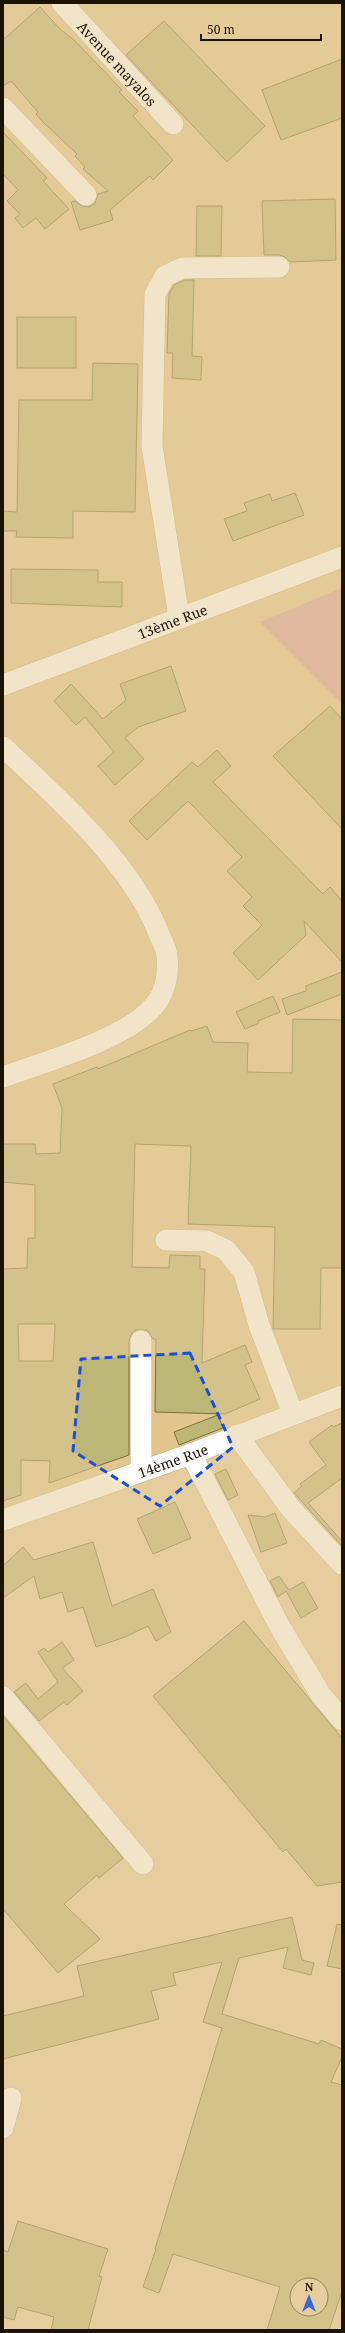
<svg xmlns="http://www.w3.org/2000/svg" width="345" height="2333" viewBox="0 0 345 2333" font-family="'Noto Serif',serif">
<rect width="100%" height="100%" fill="#e6cd9d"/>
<polygon fill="#e2c68e" points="3,3 342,3 342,1390 3,1516"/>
<polygon fill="#d7a19d" points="342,588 342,704 260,622"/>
<g fill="#bdb777" stroke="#736e3e" fill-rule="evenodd">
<polygon points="40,7 60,29 75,41 122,90 119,92 138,111 133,116 173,160 153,180 150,176 110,210 113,220 80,230 71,202 75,201 82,206 89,207 95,203 98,194 108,191 83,169 85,167 75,156 77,154 42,121 36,114 38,112 11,81 3,86 3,40"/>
<polygon points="164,21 265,126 227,162 126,55"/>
<polygon points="342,59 342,118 281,140 262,90"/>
<polygon points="3,132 47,178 43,181 69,209 45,229 36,218 23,228 15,218 20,214 7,201 18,190 3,174"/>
<polygon points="335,199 336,260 290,262 285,257 279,255 264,255 262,201"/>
<polygon points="197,206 222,206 221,256 196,256"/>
<polygon points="185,280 194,280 192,356 202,357 201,380 172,378 173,353 167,353 169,294 174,285"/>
<rect x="17" y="317" width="59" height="51"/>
<polygon points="93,363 138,364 135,512 73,511 73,538 16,537 17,531 3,531 3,511 17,512 19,400 92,400"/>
<polygon points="295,493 304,515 233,541 224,519 247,511 244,503 270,494 272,501"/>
<polygon points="11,569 98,570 98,582 122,582 122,607 11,603"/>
<polygon points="171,666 186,711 138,727 125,738 144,759 115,785 98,766 114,752 85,717 76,725 54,701 71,684 103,719 126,700 120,684"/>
<polygon points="330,706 342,719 342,829 273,756"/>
<polygon points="217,750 231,766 213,782 323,894 330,887 342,901 342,962 304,921 306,935 258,980 233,953 262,925 243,906 252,897 227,871 242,857 188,801 147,840 129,821 192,762 198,767"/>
<polygon points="342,972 342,994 287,1015 282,999 306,991 306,986"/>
<polygon points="273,996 280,1012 258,1021 259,1023 245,1029 236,1012"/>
<path d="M293 1019 342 1020V1268H321L320 1329H273L275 1227 188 1224 191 1146 135 1144 132 1267 169 1268 170 1255 200 1256V1269H205L202 1363 245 1345 252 1362 245 1365 260 1399 225 1414 155 1412 156 1339H153L147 1330H135L131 1335 129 1341V1455L49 1483 50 1461 21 1460V1495L3 1501V1269L27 1268 28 1238H35V1185L3 1182V1144H35L36 1154 60 1153 62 1108 53 1084 97 1067 98 1069 190 1030 191 1031 207 1026 213 1042 248 1043 247 1072 292 1073ZM18 1324H55L53 1361H19Z"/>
<polygon points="218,1415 223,1428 179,1445 174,1432"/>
<polygon points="342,1423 342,1478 308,1503 342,1541 342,1546 294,1493 302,1486 300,1484 326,1465 309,1442 332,1425 333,1427"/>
<polygon points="226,1469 238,1495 228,1500 215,1474"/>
<polygon points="175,1502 191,1538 153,1554 137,1519"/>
<polygon points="275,1513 287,1543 261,1552 248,1515 265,1517"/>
<polygon points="93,1542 112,1606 153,1589 171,1632 156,1641 148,1626 125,1637 96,1647 83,1607 68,1612 62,1592 40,1599 34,1576 3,1598 3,1566 23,1547 34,1560"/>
<polygon points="279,1576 289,1590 303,1582 318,1608 301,1618 286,1591 278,1597 270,1581"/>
<polygon points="244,1621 342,1738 342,1882 317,1886 286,1849 283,1852 153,1696"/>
<polygon points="62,1642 74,1660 62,1668 83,1691 67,1705 64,1702 39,1721 14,1692 26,1683 38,1699 58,1682 38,1652 44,1648 48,1652"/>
<polygon points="3,1716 123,1858 99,1878 97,1875 64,1904 100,1939 58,1973 3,1909"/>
<path d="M292 1917 302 1960 314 1963 311 1975 283 1968 288 1947 239 1958 222 2014 319 2044 321 2040 342 2049V2057L331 2082 342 2085V2291L329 2330H267L280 2287 173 2254 159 2293 143 2287 156 2249H155L222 2028 203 2022 222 1962 173 1973 176 1985 151 1991 159 2019 3 2059V2016L84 1996 77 1966ZM297 2285H321V2309H297Z"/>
<polygon points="337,1924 342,1925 342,1969 327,1966"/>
<polygon points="18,2221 108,2249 99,2276 102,2277 88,2330 51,2330 54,2317 18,2307 14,2320 3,2317 3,2250 8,2252"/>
</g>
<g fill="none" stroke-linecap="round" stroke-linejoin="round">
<g stroke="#bfa778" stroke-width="22">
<g id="minor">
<path id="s1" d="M62 3 173 124"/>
<polyline points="3,108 86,195"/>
<polyline points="179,617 152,446 155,294 165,276 182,268 279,267"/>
<path id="s2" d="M3 685 342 557"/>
<path d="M3 747C57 797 132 864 159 934 162 941 167 949 167 957 169 977 164 998 148 1012 118 1041 44 1062 3 1077"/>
<polyline points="166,1240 207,1241 226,1250 244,1272 259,1325 293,1414"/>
<polyline points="141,1341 141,1471"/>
<polyline points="237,1435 292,1510 342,1564"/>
<polyline points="191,1454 280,1627 321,1695 342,1720"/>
<path id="s3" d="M3 1520 191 1454 342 1396"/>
<polyline points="3,1697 143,1864"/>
<polyline points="3,2128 11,2098"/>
</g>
</g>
<use href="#minor" stroke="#fff" stroke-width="21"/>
</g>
<path d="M0 0H345V2333H0ZM190 1353 233 1447 160 1506 73 1451 81 1359Z" fill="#e6cd9d" fill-opacity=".55" fill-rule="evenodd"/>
<path fill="none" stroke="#1d4ed8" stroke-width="3" stroke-dasharray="8 5" stroke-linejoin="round" d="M190 1353 233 1447 160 1506 73 1451 81 1359Z"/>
<g text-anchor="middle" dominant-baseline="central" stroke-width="3" stroke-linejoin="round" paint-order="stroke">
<g font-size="14" fill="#1b1202" stroke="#e6cd9d">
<text stroke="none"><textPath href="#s1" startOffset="82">Avenue mayalos</textPath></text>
<text stroke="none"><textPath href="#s2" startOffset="181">13ème Rue</textPath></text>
<text stroke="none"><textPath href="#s3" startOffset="180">14ème Rue</textPath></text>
</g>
</g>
<rect width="345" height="2333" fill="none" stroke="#1b1202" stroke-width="8"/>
<g transform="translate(309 2297)"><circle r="19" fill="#e6cd9d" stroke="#95825f"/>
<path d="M0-3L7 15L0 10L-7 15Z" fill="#3768d8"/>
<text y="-6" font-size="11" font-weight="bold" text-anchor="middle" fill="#1b1202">N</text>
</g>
<path d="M201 34v6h120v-6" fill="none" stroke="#1b1202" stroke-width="2"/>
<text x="207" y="34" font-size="12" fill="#1b1202" stroke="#e6cd9d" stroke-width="3" paint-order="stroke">50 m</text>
</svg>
